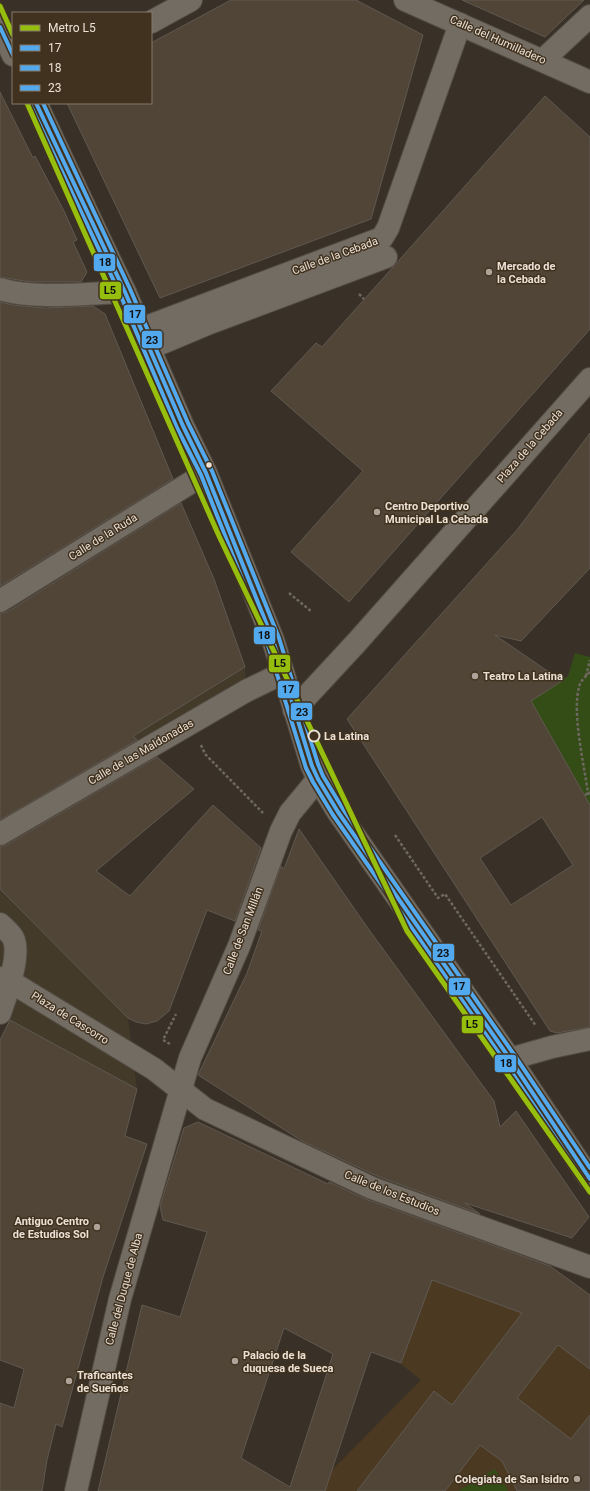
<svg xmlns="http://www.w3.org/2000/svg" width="590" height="1491" viewBox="0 0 590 1491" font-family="Roboto,sans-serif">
<rect width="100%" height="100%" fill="#393127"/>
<g fill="#433a2a">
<polygon points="245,667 246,691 0,834 0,817"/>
<polygon points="0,889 128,1018 137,1089 0,1014"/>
</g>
<polygon fill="#4b3922" points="475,1243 560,1273 590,1295 590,1460 518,1491 516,1490 514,1491 325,1491 332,1470 421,1380 397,1361 429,1279 458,1290"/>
<g fill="#344d17">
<polygon points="575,653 590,657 590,805 548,731 524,705 568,676"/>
<polygon points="495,1469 508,1491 458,1491"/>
</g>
<g fill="#504537" stroke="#605951" fill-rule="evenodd">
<polygon points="231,0 356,0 423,35 371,219 160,298 67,103 151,103 151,43"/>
<polygon points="462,0 584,0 545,37"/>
<polygon points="0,92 33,158 35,156 64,211 77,240 73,242 87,272 81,282 31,282 0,277"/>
<polygon points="545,96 590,137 590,329 349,602 291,552 363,471 271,391 316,343 322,347"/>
<polygon points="0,302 13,305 45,308 93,306 105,314 173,479 0,586"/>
<path d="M590 433V568L521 641 495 635 562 681 531 701 590 805V1027L557 1033 550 1031 347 719 517 530ZM542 817 573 865 511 905 480 858Z"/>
<polygon points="181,503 214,579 245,667 133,736 137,740 0,820 0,613 7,612"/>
<polygon points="157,757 194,789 96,871 130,896 213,805 261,848 235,921 207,910 169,1011 157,1021 146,1024 136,1022 128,1018 0,889 0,846 6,845"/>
<polygon points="299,829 367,927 494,1101 500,1127 516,1111 589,1217 572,1238 465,1203 480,1214 377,1176 302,1141 198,1075 247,973 262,931 258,930 281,866 284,869"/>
<polygon points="10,1020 137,1089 125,1136 147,1144 103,1277 62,1427 56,1424 47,1460 42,1491 0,1491 0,1403 14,1408 24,1369 0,1360 0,1040"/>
<path d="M198 1122 328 1184 329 1182 368 1200 550 1266 590 1295V1369L558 1345 517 1398 571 1439 590 1415V1491H517L502 1461 480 1445 445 1491H357L434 1391 452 1405 522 1313 432 1280 401 1363 371 1352 325 1491H98L142 1305 180 1317 207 1232 163 1220 160 1206 184 1128ZM284 1328 333 1354 290 1487 241 1458Z"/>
</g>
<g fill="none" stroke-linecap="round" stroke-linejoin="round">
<g stroke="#544d44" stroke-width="24">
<g id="minor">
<polyline points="405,0 590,82"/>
<polyline points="151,22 191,0"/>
<polyline points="0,27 13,55"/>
<polyline points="543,60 590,16"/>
<polyline points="36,103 100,240 125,292 183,426 206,473 273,640 312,766 318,779 338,812 510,1059 590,1179"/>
<path d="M0 289C38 300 86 293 125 292"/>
<polyline points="141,329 382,238 388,228 460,24"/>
<polyline points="150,348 207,324 386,257"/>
<polyline points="0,601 206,473"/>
<polyline points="294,710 357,642 590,379"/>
<polyline points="0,834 246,691 283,673"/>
<path d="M0 924C5 929 12 934 14 940 20 958 6 996 0 1013"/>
<polyline points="0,978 11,982 154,1069 205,1109 372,1188 590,1267"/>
<polyline points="510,1059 552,1047 590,1039"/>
<polyline points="76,1491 120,1299 190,1058 239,946 281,831 290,813 318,779"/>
</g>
</g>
<g stroke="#6f6861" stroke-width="2.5" stroke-dasharray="3 2" stroke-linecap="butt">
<polyline points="359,294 364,299"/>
<polyline points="289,593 312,612"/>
<path d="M590 672C586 676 580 681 579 687 572 714 584 764 588 793L590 796"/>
<polyline points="586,676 590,660"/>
<polyline points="201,745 205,754 263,813"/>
<polyline points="585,795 590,792"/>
<polyline points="395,835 438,898 445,894 536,1026"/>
<polyline points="170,1044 163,1040 176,1014"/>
</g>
<use href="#minor" stroke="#726c63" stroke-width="22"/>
<g stroke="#41321f" stroke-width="7">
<g id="bus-1">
<polyline points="0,27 13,55"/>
<polyline points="36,103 125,292 183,426 206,473 273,640 312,766 318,779 338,812 510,1059 590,1179"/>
</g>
</g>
<g stroke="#41321f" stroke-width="7">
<polyline id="bus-2" points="31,106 120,294 177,428 201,475 267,642 306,768 313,782 333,815 505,1062 585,1182"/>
</g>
<g stroke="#41321f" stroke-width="7">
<polyline id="bus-3" points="43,103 130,289 188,423 212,471 279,638 318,764 323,776 343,809 515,1056 590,1168"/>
</g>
<use href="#bus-1" stroke="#53a9ee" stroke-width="4"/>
<use href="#bus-2" stroke="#53a9ee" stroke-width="4"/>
<use href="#bus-3" stroke="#53a9ee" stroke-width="4"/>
<g stroke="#41321f" stroke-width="8">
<g id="metro-1">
<polyline points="0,6 13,35"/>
<polyline points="27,103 219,536 407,931 590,1192"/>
</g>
</g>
<use href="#metro-1" stroke="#96bf0d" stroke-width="5"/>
</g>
<g fill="#ada398" stroke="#41321f" stroke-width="1.5">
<circle cx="489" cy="272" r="4"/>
<circle cx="377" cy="512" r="4"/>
<circle cx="475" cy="676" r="4"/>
<circle cx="97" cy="1227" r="4"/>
<circle cx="235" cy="1361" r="4"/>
<circle cx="69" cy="1381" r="4"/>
<circle cx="577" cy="1479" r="4"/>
</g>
<circle fill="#ebe1d5" stroke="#41321f" stroke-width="1.5" cx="209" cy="465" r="3.5"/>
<circle fill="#41321f" stroke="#ebe1d5" stroke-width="2" cx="314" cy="736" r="5.5"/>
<g text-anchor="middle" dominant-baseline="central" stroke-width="3" stroke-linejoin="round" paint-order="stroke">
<g font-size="11" fill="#ebe1d5" stroke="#41321f">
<text transform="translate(498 40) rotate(24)">Calle del Humilladero</text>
<text transform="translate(335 256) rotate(-20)">Calle de la Cebada</text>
<text transform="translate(530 446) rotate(-49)">Plaza de la Cebada</text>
<text transform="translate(103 537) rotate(-32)">Calle de la Ruda</text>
<text transform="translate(141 752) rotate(-30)">Calle de las Maldonadas</text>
<text transform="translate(243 931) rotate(-69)">Calle de San Millán</text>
<text transform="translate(70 1018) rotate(32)">Plaza de Cascorro</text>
<text transform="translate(392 1193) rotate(22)">Calle de los Estudios</text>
<text transform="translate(124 1289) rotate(-75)">Calle del Duque de Alba</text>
</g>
<g font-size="11" font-weight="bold" fill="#ebe1d5" stroke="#41321f" text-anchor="start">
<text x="497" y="266">Mercado de<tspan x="497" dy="13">la Cebada</tspan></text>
<text x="385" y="506">Centro Deportivo<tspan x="385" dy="13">Municipal La Cebada</tspan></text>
<text x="483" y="676">Teatro La Latina</text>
<text x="89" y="1221" text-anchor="end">Antiguo Centro<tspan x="89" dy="13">de Estudios Sol</tspan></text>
<text x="243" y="1355">Palacio de la<tspan x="243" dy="13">duquesa de Sueca</tspan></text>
<text x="77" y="1375">Traficantes<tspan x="77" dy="13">de Sueños</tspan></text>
<text x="569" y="1479" text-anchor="end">Colegiata de San Isidro</text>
</g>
<g font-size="11" font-weight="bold" fill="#ebe1d5" stroke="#41321f" text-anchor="start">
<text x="324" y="736">La Latina</text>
</g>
</g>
<g stroke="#41321f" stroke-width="1.5">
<rect x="93" y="253" width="23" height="19" rx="4" fill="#53a9ee"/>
<rect x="99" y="281" width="23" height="19" rx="4" fill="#96bf0d"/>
<rect x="123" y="304" width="23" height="20" rx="4" fill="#53a9ee"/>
<rect x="141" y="330" width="22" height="19" rx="4" fill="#53a9ee"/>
<rect x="253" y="626" width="23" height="19" rx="4" fill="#53a9ee"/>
<rect x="268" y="654" width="23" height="19" rx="4" fill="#96bf0d"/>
<rect x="277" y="680" width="23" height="19" rx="4" fill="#53a9ee"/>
<rect x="290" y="702" width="23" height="19" rx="4" fill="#53a9ee"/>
<rect x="432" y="943" width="23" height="19" rx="4" fill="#53a9ee"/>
<rect x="448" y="977" width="23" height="19" rx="4" fill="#53a9ee"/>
<rect x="461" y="1015" width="23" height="19" rx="4" fill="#96bf0d"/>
<rect x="494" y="1054" width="23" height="19" rx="4" fill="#53a9ee"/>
</g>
<g font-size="11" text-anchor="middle" font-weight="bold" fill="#111">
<text x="105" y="266">18</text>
<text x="110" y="294">L5</text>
<text x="135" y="318">17</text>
<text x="152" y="344">23</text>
<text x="264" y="639">18</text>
<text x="280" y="667">L5</text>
<text x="288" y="693">17</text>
<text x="302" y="716">23</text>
<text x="443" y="957">23</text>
<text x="459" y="990">17</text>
<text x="472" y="1028">L5</text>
<text x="506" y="1067">18</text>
</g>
<rect x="12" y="12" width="140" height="92" fill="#41321f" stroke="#857868"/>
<rect x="20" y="25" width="20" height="6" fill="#96bf0d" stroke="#857868"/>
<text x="48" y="32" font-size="12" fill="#ebe1d5">Metro L5</text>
<rect x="20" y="45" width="20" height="6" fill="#53a9ee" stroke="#857868"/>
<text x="48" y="52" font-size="12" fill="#ebe1d5">17</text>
<rect x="20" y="65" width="20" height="6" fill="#53a9ee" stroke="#857868"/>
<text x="48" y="72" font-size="12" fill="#ebe1d5">18</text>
<rect x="20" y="85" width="20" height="6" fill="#53a9ee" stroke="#857868"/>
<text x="48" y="92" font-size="12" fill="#ebe1d5">23</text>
</svg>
